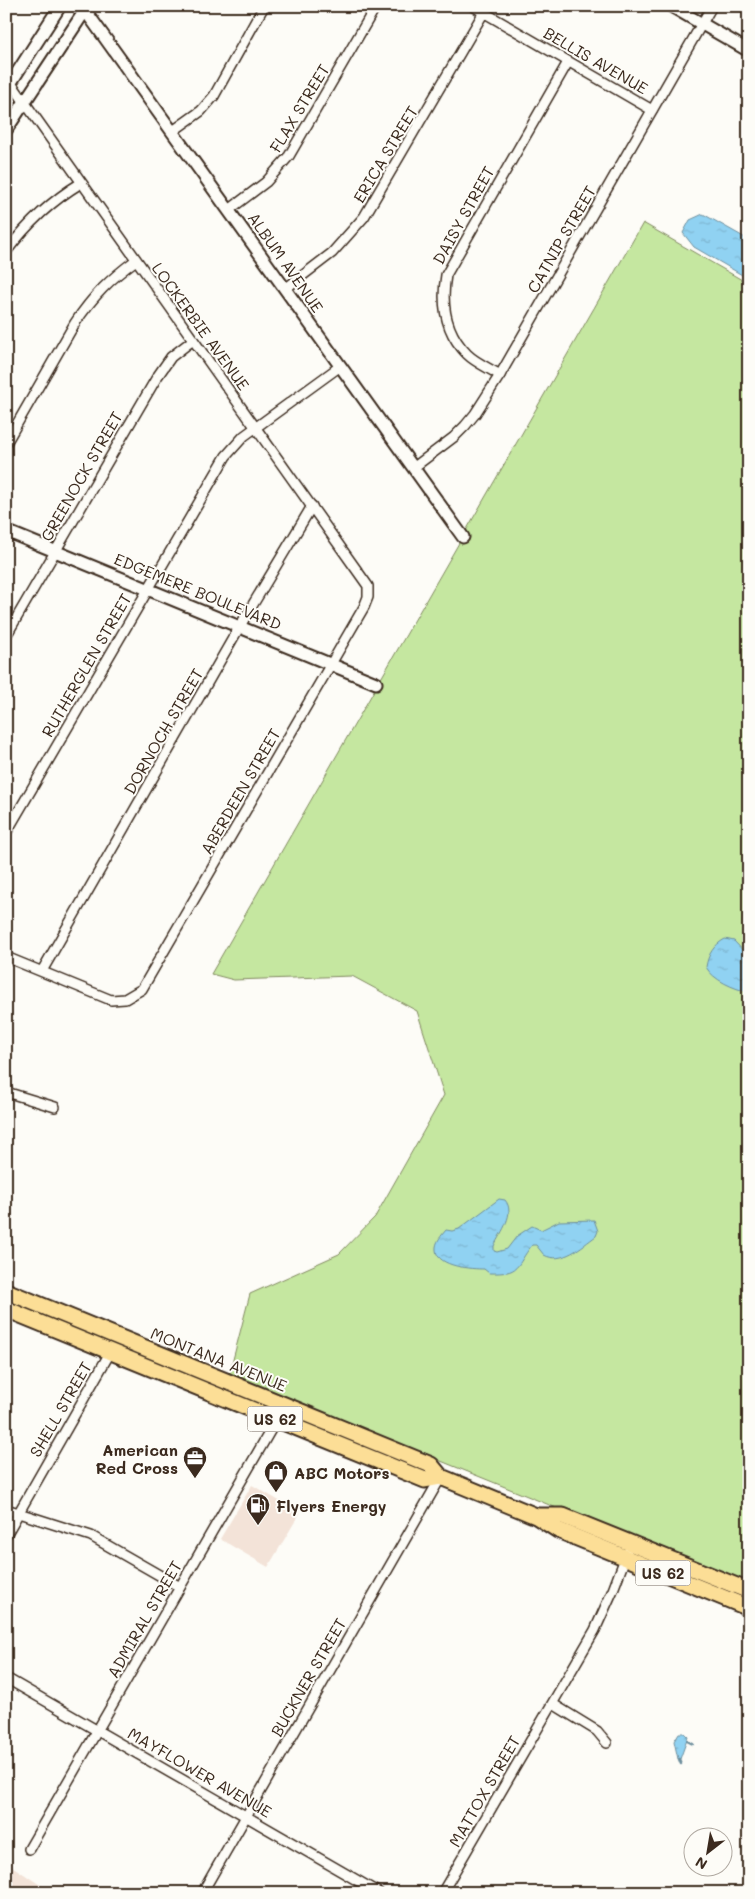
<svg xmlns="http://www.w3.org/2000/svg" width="755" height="1899" viewBox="0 0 755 1899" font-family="Mali,sans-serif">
<defs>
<pattern id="water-ripples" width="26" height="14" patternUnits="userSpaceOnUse" patternTransform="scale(1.25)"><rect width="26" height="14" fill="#90d2f2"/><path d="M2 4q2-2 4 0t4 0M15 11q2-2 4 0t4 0" fill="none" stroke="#7db4cf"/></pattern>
</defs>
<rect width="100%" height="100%" fill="#fdfcf7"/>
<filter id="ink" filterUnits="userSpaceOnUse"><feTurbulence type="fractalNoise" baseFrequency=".02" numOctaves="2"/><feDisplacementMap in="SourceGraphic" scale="10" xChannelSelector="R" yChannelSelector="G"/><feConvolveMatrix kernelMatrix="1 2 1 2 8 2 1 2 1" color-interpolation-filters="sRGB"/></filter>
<g filter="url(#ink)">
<g fill="#f3e3d8">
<polygon points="252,1485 300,1513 268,1567 220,1539"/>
<polygon points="6,1862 52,1893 6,1893"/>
</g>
<polygon fill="#c5e7a0" stroke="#80885f" points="643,223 749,284 749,1586 229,1375 250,1294 339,1254 375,1217 444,1095 417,1011 352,976 234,980 211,974"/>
<g fill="url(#water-ripples)" stroke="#6e8f9d">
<polygon points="703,214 749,240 749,279 694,247 683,233 690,220"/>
<path d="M725 939 734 941 749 957V992C734 989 713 980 706 967 708 954 714 945 725 939Z"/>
<path d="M499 1199 505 1200C516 1213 501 1232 494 1246V1251L497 1252 507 1249 517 1236 532 1226 541 1230 559 1221 594 1220 598 1231 596 1236C582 1246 562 1265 544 1255 541 1252 539 1248 536 1245H532C515 1267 521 1274 489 1273L484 1269C472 1269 437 1267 436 1250 435 1242 442 1235 446 1230L452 1231 459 1229Z"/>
<polygon points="679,1733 684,1733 688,1737 680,1759 678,1759 674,1741"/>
</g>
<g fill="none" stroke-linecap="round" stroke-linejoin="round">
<g stroke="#6e8f9d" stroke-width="2.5">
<polyline points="687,1741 693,1744"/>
<polyline points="679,1759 681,1764"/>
</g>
<g stroke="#3b2a1e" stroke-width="12">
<g id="street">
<polyline points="473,6 652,110"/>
<polyline points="6,76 368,586 368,597 364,607 142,989 125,999 111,1000 6,957"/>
<polyline points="173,131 201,111 214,96 264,6"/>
<polyline points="229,210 266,182 289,156 376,6"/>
<path d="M6 252C27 224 51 201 81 183"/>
<polyline points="285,289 332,253 364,217 484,12"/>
<path d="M500 375C489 368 476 363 467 354 445 332 441 304 446 275L568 62"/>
<path d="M6 443 75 323C93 296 110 279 136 260"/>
<polyline points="413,468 454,437 465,426 475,414 500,375 712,6"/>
<polyline points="6,636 157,377 171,357 193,340"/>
<polyline points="6,833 226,456 244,436 339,367"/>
<polyline points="42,971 240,626 312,506"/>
<polyline points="6,1092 55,1107"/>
<polyline points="6,1509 91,1536 180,1587"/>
<polyline points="6,1535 111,1351"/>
<polyline points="6,1678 379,1893"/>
<polyline points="553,1704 597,1731 607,1743"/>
<polyline points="29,1849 285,1405"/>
<polyline points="202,1893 441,1477"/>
<polyline points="442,1893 595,1630 613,1590 627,1553"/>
</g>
</g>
<g stroke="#3b2a1e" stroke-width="15">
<g id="secondary">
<polyline points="82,6 463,537"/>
<polyline points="671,6 749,51"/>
<polyline points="6,90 60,6"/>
<polyline points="6,130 88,6"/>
<polyline points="6,531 376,683"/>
</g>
</g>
<g stroke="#3b2a1e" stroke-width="19">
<g id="highway">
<polyline points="6,1291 431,1465 441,1477 536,1516 558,1530 749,1608"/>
<polyline points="6,1309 425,1480 441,1477"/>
<polyline points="537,1516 563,1516 749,1591"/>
</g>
</g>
<use href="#street" stroke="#fdfcf7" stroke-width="9"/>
<use href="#secondary" stroke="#fdfcf7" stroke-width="11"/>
<use href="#highway" stroke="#fcde96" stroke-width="15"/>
</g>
</g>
<defs>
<g id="office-pin" transform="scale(1.25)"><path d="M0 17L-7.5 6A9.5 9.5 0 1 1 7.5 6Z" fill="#3b2a1e" stroke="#fdfcf7"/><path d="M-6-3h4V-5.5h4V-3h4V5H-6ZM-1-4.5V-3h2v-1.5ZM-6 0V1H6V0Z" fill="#fff"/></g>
<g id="shop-pin" transform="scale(1.25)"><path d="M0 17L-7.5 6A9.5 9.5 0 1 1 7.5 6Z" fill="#3b2a1e" stroke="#fdfcf7"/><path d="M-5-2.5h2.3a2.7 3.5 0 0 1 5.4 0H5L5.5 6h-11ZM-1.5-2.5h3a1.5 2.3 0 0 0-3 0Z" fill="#fff"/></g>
<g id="fuel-pin" transform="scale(1.25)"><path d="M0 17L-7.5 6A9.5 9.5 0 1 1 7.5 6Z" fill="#3b2a1e" stroke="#fdfcf7"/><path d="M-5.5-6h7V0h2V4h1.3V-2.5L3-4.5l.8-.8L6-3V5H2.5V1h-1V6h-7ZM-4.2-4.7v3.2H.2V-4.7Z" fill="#fff"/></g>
</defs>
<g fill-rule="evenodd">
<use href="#office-pin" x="195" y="1458"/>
<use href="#shop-pin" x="276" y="1472"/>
<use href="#fuel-pin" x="258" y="1505"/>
</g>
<g text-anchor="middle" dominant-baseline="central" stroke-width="4" stroke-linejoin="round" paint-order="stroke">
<g fill="#fdfcf7" stroke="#75695f" stroke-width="1">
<rect x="247.5" y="1406.5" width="55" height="25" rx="4"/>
<rect x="635.5" y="1560.5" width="55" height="25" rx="4"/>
</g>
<g font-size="15" font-weight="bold" fill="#3b2a1e">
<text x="275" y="1419">US 62</text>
<text x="663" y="1573">US 62</text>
</g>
<g font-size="16" fill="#3b2a1e" stroke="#fdfcf7">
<text transform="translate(596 60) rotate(30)">BELLIS AVENUE</text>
<text transform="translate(299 108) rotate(-59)">FLAX STREET</text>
<text transform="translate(385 154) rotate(-59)">ERICA STREET</text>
<text transform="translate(463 215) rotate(-61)">DAISY STREET</text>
<text transform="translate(561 239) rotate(-60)">CATNIP STREET</text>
<text transform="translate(286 262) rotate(55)">ALBUM AVENUE</text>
<text transform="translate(201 326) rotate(54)">LOCKERBIE AVENUE</text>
<text transform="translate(81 476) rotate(-60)">GREENOCK STREET</text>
<text transform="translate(198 591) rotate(22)">EDGEMERE BOULEVARD</text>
<text transform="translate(86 665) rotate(-60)">RUTHERGLEN STREET</text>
<text transform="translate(163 731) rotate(-60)">DORNOCH STREET</text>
<text transform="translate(240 791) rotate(-60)">ABERDEEN STREET</text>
<text transform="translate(219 1359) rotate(22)">MONTANA AVENUE</text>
<text transform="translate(60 1409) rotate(-60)">SHELL STREET</text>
<text transform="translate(144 1619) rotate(-60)">ADMIRAL STREET</text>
<text transform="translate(308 1677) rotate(-60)">BUCKNER STREET</text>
<text transform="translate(200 1772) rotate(30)">MAYFLOWER AVENUE</text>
<text transform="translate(484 1791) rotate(-60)">MATTOX STREET</text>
</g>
<g font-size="16" font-weight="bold" fill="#3b2a1e" stroke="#fdfcf7" text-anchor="start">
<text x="178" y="1449" text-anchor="end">American<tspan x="178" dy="18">Red Cross</tspan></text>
<text x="294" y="1472">ABC Motors</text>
<text x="276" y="1505">Flyers Energy</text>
</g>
</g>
<rect width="755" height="1899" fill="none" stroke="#fdfcf7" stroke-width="25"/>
<rect x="12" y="12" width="730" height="1874" fill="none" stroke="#3b2a1e" stroke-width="2" filter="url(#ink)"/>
<g transform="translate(708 1852) rotate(211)"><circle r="24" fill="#fdfcf7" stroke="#afa8a0"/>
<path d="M0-4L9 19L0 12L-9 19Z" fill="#3b2a1e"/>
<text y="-8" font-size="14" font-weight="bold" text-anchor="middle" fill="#3b2a1e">N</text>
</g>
</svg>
